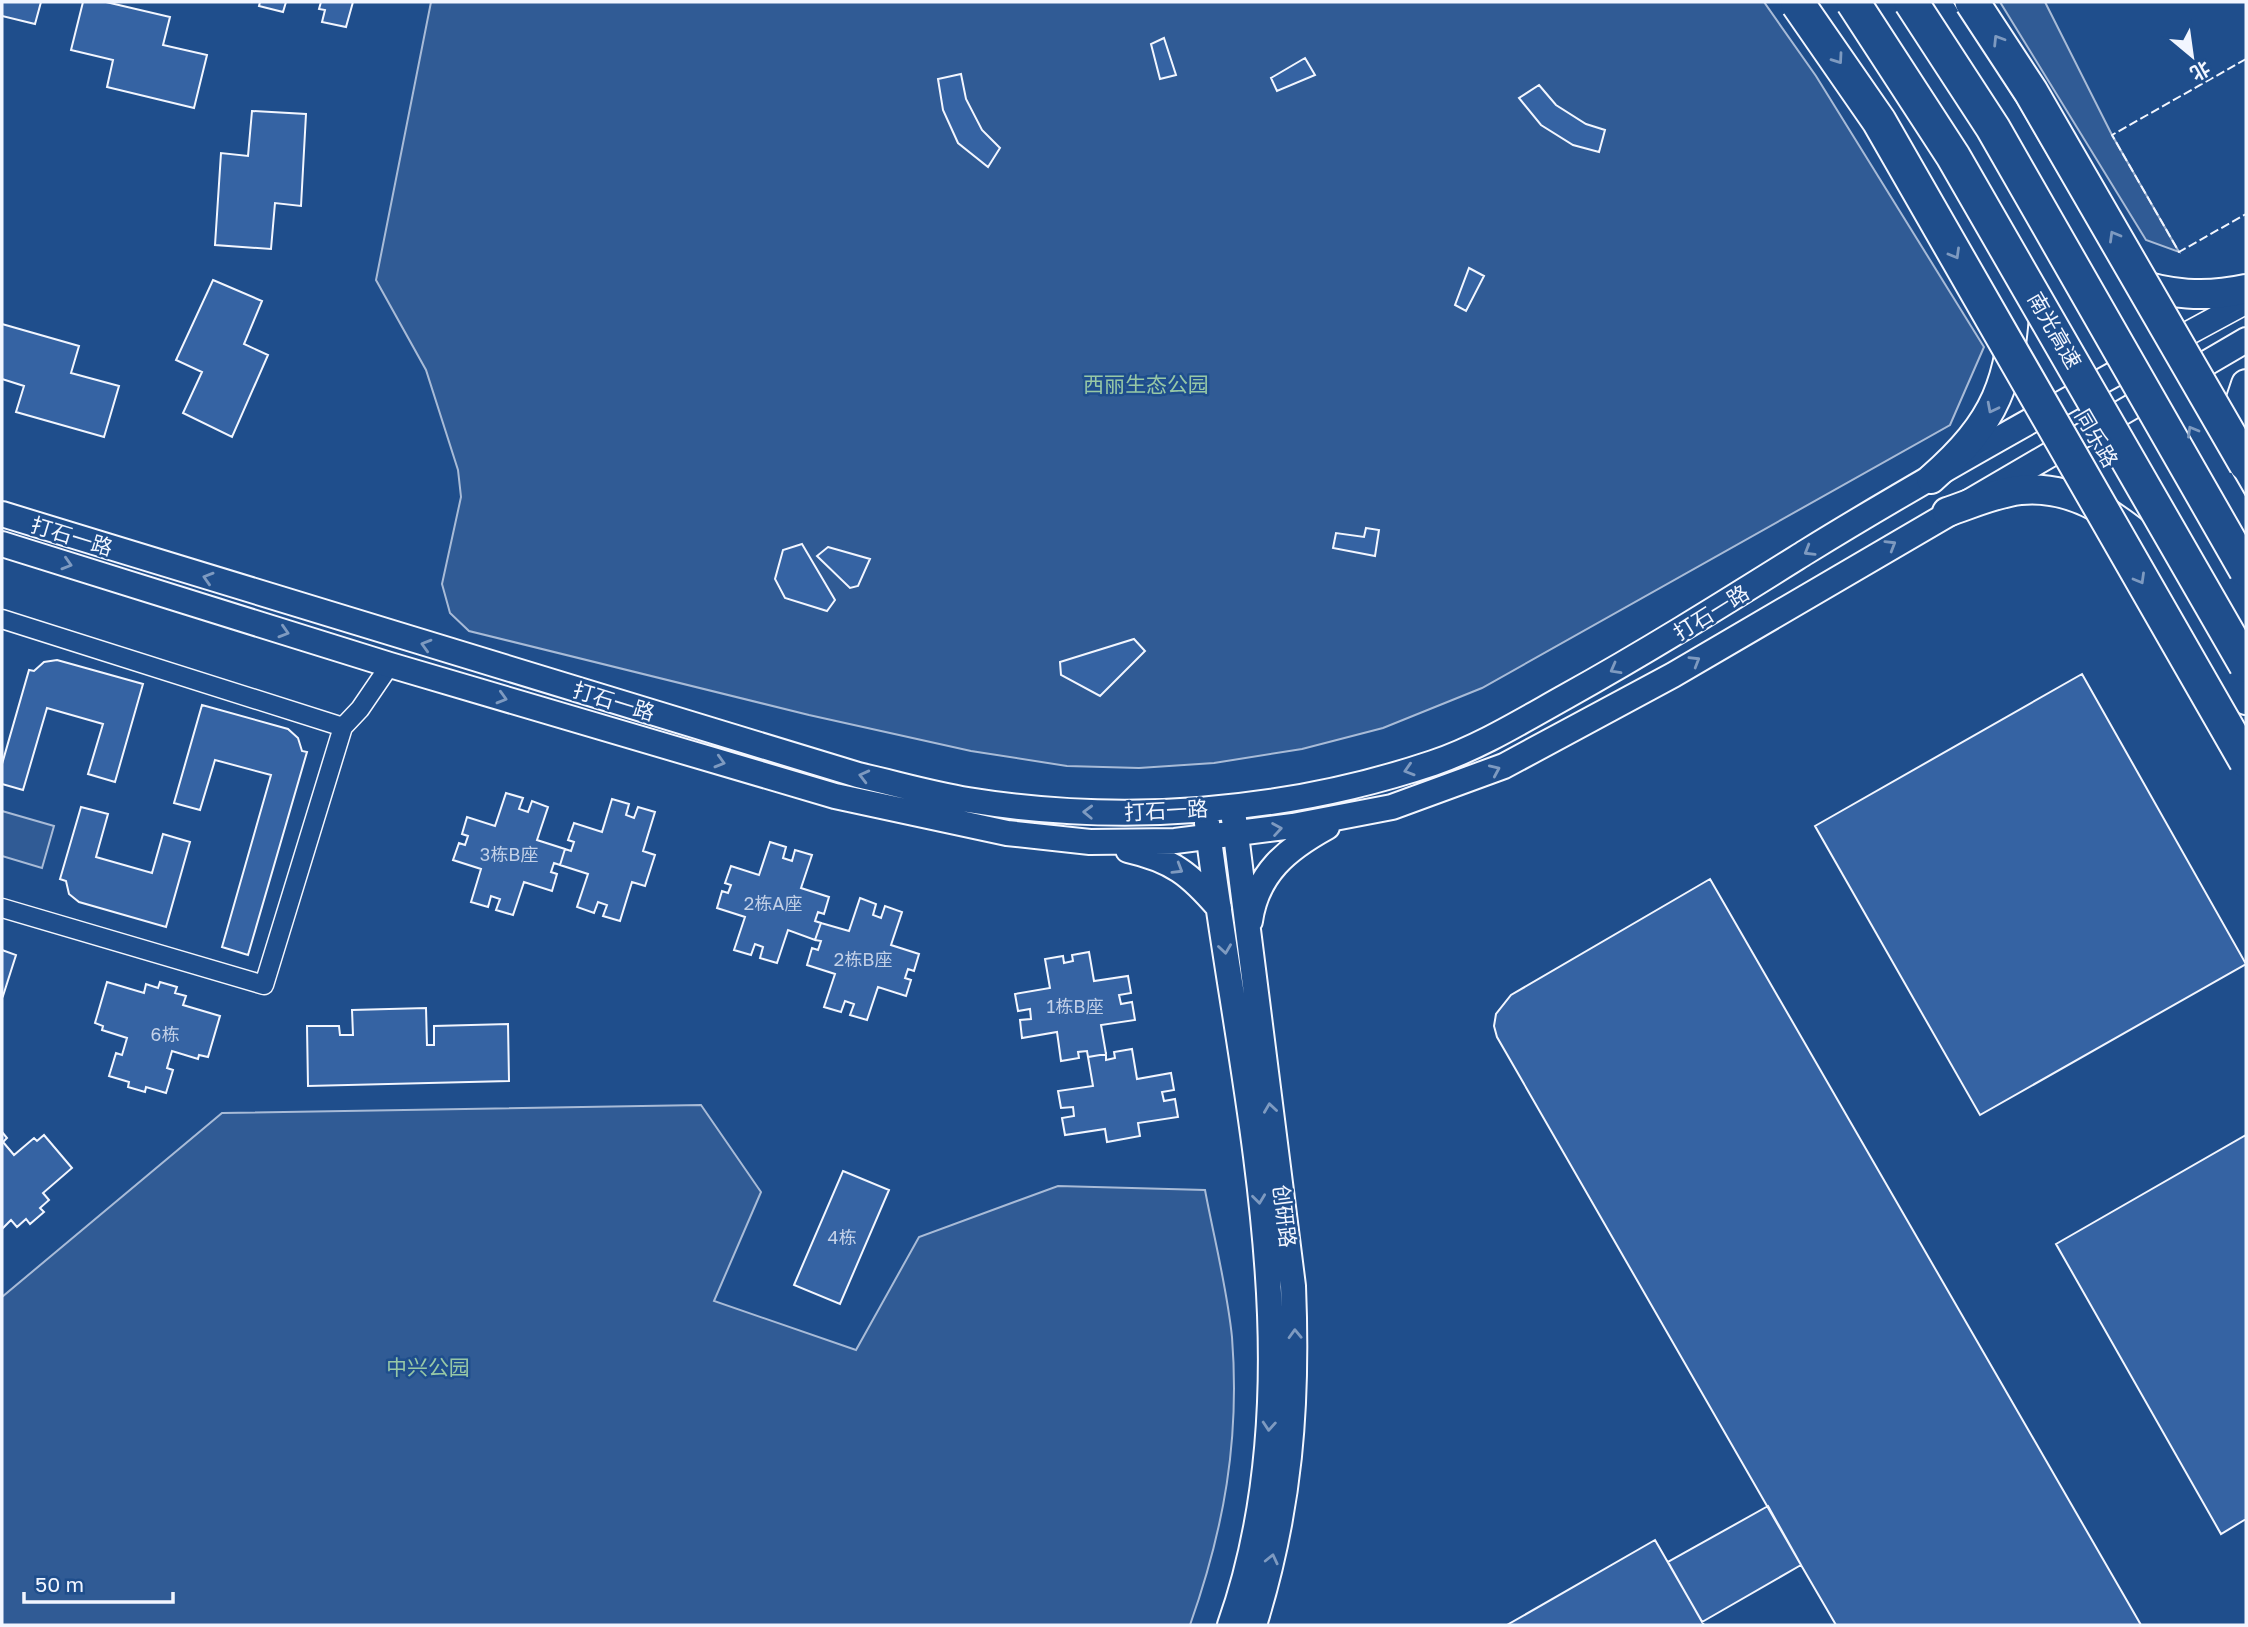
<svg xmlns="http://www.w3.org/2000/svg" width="2248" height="1627" font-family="'Golos Text','Noto Sans SC',sans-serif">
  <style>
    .green { fill: #305b95; stroke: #a8bbd7; stroke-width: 2 }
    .building { fill: #3563a3; stroke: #f2f6ff; stroke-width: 2 }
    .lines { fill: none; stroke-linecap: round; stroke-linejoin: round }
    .minor-casing { stroke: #f2f6ff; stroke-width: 21 }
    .tertiary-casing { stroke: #f2f6ff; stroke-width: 26 }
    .secondary-casing { stroke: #f2f6ff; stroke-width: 28 }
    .primary-casing { stroke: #f2f6ff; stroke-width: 32 }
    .minor { stroke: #1f4e8c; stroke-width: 18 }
    .tertiary { stroke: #1f4e8c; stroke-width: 23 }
    .secondary { stroke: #1f4e8c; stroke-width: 24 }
    .primary { stroke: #1f4e8c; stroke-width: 28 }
    .motorway-bridge-casing { stroke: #f2f6ff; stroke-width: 37; stroke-linecap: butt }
    .motorway-bridge { stroke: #1f4e8c; stroke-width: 33 }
    .fence { stroke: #f2f6ff; stroke-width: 2; stroke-dasharray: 9 3.5; stroke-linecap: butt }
    .oneway { stroke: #7e9ac0 }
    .labels { text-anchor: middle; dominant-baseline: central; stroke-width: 5; stroke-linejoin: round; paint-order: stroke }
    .number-label { font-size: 18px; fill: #c3d1e8 }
    .street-label { font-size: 21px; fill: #f2f6ff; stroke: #1f4e8c }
    .park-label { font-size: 21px; fill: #97c8a6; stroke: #1f4e8c }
  </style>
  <rect width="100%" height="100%" fill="#1f4e8c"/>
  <path class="green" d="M 431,2 L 1764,2 L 1816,76 L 1984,347 L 1950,425 L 1482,688 L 1383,728 L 1302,749 L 1214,763 L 1139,768 L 1067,766 L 971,751 L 809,715 L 469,631 L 450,613 L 442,584 L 461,497 L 458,470 L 426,370 L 376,280 Z
    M 2000,2 L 2045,2 L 2112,135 L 2179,252 L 2146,240 Z
    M 2,811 L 54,826 L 42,868 L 2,856 Z
    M 701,1105 L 761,1192 L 714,1301 L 856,1350 L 919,1237 L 1058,1186 L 1205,1190 C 1214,1238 1227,1288 1232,1337 C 1240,1440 1224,1529 1190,1625 L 2,1625 L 2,1297 L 222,1113 Z"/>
  <path class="building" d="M 2,2 L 41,2 L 35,24 L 2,16 Z
    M 83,2 L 106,2 L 170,17 L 163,45 L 207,55 L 194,108 L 107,87 L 113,60 L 71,50 Z
    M 260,2 L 286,2 L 283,12 L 259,6 Z
    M 321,2 L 353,2 L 346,27 L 322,22 L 325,10 L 319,9 Z
    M 1164,38 L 1176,75 L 1160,79 L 1151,44 Z
    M 1305,58 L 1315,75 L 1277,91 L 1271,78 Z
    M 961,74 L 966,99 L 982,130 L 1000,148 L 988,167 L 958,143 L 943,110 L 938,79 Z
    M 1539,85 L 1556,105 L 1586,124 L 1605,130 L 1599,152 L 1573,145 L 1541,125 L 1519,98 Z
    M 252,111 L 306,114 L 301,206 L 275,203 L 271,249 L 215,245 L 221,153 L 248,156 Z
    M 1469,268 L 1484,276 L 1466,311 L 1455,305 Z
    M 213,280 L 262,301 L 244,344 L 268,355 L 232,437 L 183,413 L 202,372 L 176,360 Z
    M 2,324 L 79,346 L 71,373 L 119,386 L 104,437 L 16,412 L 24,386 L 2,379 Z
    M 1366,528 L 1379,530 L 1375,556 L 1333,548 L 1336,533 L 1364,537 Z
    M 802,544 L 835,600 L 827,611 L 785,598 L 775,579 L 783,550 Z
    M 828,547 L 870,559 L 858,586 L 850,588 L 817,556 Z
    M 1134,639 L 1145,651 L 1100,696 L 1061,675 L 1060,662 Z
    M 57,660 L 143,684 L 115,782 L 88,774 L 103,724 L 47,708 L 23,790 L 2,784 L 2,764 L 29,670 L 34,671 L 44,662 Z
    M 2082,674 L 2246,964 L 1980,1115 L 1815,826 Z
    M 202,705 L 288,729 L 298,738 L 302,751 L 307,752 L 248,955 L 222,947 L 271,775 L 215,760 L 200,810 L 174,803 Z
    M 506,793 L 523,798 L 519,809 L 528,812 L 532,801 L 548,807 L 537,840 L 565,849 L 560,865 L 554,863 L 551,872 L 557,874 L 552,891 L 524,882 L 513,915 L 496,910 L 500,899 L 491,896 L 488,907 L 471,902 L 481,869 L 453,860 L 459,843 L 465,845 L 468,836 L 462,834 L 467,817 L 495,826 Z
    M 612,799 L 629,804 L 626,815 L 634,818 L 638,807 L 655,812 L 643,851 L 655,855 L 645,886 L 632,882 L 620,921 L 603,916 L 607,905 L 598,902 L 594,913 L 577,907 L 588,874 L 560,865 L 565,849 L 571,851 L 574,842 L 568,840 L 574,823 L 602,832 Z
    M 81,807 L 108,814 L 96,857 L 152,873 L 163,834 L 190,842 L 166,927 L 79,902 L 69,894 L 66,881 L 60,879 Z
    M 770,842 L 786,847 L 783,858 L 792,861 L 795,850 L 812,855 L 801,888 L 829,897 L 824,914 L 818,912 L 815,921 L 821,923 L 815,940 L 788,930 L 777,963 L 760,958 L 763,947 L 755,944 L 751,955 L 734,950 L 745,917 L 717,908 L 722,891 L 728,893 L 731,885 L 725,883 L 731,866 L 759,875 Z
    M 1710,879 L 2141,1625 L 1836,1625 L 1801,1565 L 1497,1037 L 1494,1026 L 1496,1014 L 1511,995 Z
    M 860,898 L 876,904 L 873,915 L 881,918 L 885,906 L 902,912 L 891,945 L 919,954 L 914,971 L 908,969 L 905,978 L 911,980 L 906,996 L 878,987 L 867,1020 L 850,1015 L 854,1004 L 845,1001 L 841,1012 L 824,1007 L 835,974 L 807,965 L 812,948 L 818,950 L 821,941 L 815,940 L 821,923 L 849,931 Z
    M 2,950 L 16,955 L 3,996 L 2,995 Z
    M 1089,952 L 1094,981 L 1128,976 L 1131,993 L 1119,995 L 1121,1004 L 1132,1002 L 1135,1020 L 1101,1025 L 1106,1054 L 1088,1057 L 1087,1051 L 1078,1052 L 1079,1058 L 1061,1061 L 1057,1032 L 1022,1038 L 1020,1020 L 1031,1019 L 1030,1009 L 1018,1011 L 1015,994 L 1050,988 L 1045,959 L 1063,956 L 1064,963 L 1073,961 L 1072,955 Z
    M 107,982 L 144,993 L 146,984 L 158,988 L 160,982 L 177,987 L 175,993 L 186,996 L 183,1005 L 220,1016 L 208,1057 L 199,1055 L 198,1059 L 172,1051 L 167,1068 L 173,1070 L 166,1093 L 146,1087 L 145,1092 L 128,1087 L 129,1082 L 109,1076 L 116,1053 L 122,1055 L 127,1038 L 102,1030 L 103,1026 L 95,1023 Z
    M 426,1008 L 427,1045 L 434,1045 L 434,1026 L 508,1024 L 509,1081 L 308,1086 L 307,1026 L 339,1026 L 340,1035 L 353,1035 L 352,1010 Z
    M 1132,1049 L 1137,1079 L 1171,1073 L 1174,1090 L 1162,1092 L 1164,1101 L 1175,1099 L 1178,1117 L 1138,1123 L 1140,1136 L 1107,1142 L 1105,1129 L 1065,1135 L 1062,1118 L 1074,1116 L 1073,1107 L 1061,1108 L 1058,1091 L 1093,1086 L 1088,1057 L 1106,1054 L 1106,1060 L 1115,1058 L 1114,1052 Z
    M 2,1132 L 7,1138 L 3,1142 L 14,1155 L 34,1138 L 37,1141 L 44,1135 L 72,1168 L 43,1193 L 49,1200 L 40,1208 L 44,1212 L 30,1224 L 26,1219 L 17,1227 L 11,1220 L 2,1229 Z
    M 2246,1135 L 2246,1519 L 2221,1534 L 2056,1244 Z
    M 843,1171 L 889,1190 L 840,1304 L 794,1285 Z
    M 1768,1506 L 1801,1565 L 1702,1622 L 1668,1562 Z
    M 1655,1540 L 1704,1625 L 1507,1625 Z"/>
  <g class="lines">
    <defs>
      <path id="minor" d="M 2,619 L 343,727
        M 2,908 L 264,985 L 343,727 L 360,709 L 390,665"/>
      <path id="tertiary" d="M 2148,355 L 2246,302"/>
      <path id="secondary" d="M 2,514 L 858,775 C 894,783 931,794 968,800 C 1122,825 1284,813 1433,763 C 1480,747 1522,721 1565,697 C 1648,651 1726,602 1806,552 C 1916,484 2029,421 2142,359
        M 2,544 L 390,665 L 835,796 L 1007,833 L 1090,842 L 1175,841 L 1293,826 L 1392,807 L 1504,766 L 1673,675 L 2246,340
        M 1234,819 L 1293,1286 C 1298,1406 1290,1510 1254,1625
        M 1207,823 C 1238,1083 1320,1370 1230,1625
        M 1128,850 C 1172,860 1190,874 1219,908
        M 1250,921 C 1257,873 1287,849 1327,827"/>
      <path id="primary" d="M 1831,2 L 1871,60 L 2012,290
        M 1936,2 L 2006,113 L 2246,526
        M 2129,281 C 2169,295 2205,298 2246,289
        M 2228,451 L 2234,420 L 2246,384
        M 1931,479 C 1996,422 2012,381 2015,295
        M 1947,512 C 1971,504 1995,493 2020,490 C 2081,484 2124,523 2167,560
        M 2163,553 L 2246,700"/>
    </defs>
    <use href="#minor" class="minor-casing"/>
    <use href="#tertiary" class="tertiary-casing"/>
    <use href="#secondary" class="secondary-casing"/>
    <use href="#primary" class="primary-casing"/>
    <use href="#minor" class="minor"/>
    <use href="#tertiary" class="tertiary"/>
    <use href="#secondary" class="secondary"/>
    <use href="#primary" class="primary"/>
    <defs>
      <path id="motorway-bridge" d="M 1853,2 L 1953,156 L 2246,665
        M 1911,2 L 1993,128 L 2246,570
        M 1972,2 L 2031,92 L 2246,464
        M 1798,4 L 1879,121 L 2246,761"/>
    </defs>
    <use href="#motorway-bridge" class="motorway-bridge-casing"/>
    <use href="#motorway-bridge" class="motorway-bridge"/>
    <path class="fence" d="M 2246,59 L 2112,135 L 2179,252 L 2246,214"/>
  </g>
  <defs><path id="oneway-chevron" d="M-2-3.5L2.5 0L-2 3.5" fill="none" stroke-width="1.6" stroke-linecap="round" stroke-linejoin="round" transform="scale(1.75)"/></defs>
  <g class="oneway">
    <use href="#oneway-chevron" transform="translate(1998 40) rotate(-122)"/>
    <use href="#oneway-chevron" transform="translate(1838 59) rotate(55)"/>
    <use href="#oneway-chevron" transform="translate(2114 236) rotate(-120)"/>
    <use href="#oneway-chevron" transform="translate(1955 254) rotate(60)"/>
    <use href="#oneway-chevron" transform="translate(1992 408) rotate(117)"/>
    <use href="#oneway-chevron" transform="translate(2192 431) rotate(-120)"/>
    <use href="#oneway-chevron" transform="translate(1891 545) rotate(-31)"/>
    <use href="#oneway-chevron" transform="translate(1809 551) rotate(149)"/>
    <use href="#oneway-chevron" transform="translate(67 564) rotate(17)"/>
    <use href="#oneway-chevron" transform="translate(208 578) rotate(-163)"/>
    <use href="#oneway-chevron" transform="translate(2140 579) rotate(60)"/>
    <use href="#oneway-chevron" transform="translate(284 632) rotate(17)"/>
    <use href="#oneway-chevron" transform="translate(426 645) rotate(-164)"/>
    <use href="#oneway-chevron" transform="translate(1695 661) rotate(-31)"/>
    <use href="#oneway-chevron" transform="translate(1615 669) rotate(151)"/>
    <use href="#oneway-chevron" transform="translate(502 698) rotate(16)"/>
    <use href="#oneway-chevron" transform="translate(720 762) rotate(16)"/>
    <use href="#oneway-chevron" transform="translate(1409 770) rotate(163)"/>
    <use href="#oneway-chevron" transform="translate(1495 770) rotate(-24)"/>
    <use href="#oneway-chevron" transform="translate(864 776) rotate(-166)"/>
    <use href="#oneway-chevron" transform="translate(1088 812) rotate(-178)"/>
    <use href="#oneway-chevron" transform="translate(1277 829) rotate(-9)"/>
    <use href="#oneway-chevron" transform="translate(1178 869) rotate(31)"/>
    <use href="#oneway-chevron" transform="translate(1225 949) rotate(82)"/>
    <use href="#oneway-chevron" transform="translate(1270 1108) rotate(-98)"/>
    <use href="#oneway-chevron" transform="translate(1259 1199) rotate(83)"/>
    <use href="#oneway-chevron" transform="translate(1295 1334) rotate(-92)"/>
    <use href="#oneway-chevron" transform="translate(1269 1426) rotate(94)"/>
    <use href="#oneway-chevron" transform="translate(1272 1559) rotate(-77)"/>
  </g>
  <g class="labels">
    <g class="number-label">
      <text x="509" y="854">3栋B座</text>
      <text x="773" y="903">2栋A座</text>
      <text x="863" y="959">2栋B座</text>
      <text x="1075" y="1006">1栋B座</text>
      <text x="165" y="1034">6栋</text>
      <text x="842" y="1237">4栋</text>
    </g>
    <g class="street-label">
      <text transform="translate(2055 330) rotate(60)">南光高速</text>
      <text transform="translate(2097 438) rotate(60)">同乐路</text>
      <text transform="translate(72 536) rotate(17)">打石一路</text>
      <text transform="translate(1711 612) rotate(-32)">打石一路</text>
      <text transform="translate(614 701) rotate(17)">打石一路</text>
      <text transform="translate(1166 810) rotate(-3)">打石一路</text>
      <text transform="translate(1285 1216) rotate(83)">创研路</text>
    </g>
    <g class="park-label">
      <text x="1146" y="384">西丽生态公园</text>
      <text x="428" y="1367">中兴公园</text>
    </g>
  </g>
  <rect width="2248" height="1627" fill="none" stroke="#f2f6ff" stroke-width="7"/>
  <g transform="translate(2192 56) rotate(151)" stroke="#1f4e8c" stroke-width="5" paint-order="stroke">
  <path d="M0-5L12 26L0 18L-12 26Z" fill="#f2f6ff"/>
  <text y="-10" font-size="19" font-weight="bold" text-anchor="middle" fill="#f2f6ff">北</text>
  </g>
  <path d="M24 1592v10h149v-10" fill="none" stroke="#f2f6ff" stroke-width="3.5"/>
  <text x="35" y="1592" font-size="21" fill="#f2f6ff" stroke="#1f4e8c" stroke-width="5" paint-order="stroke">50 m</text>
</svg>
